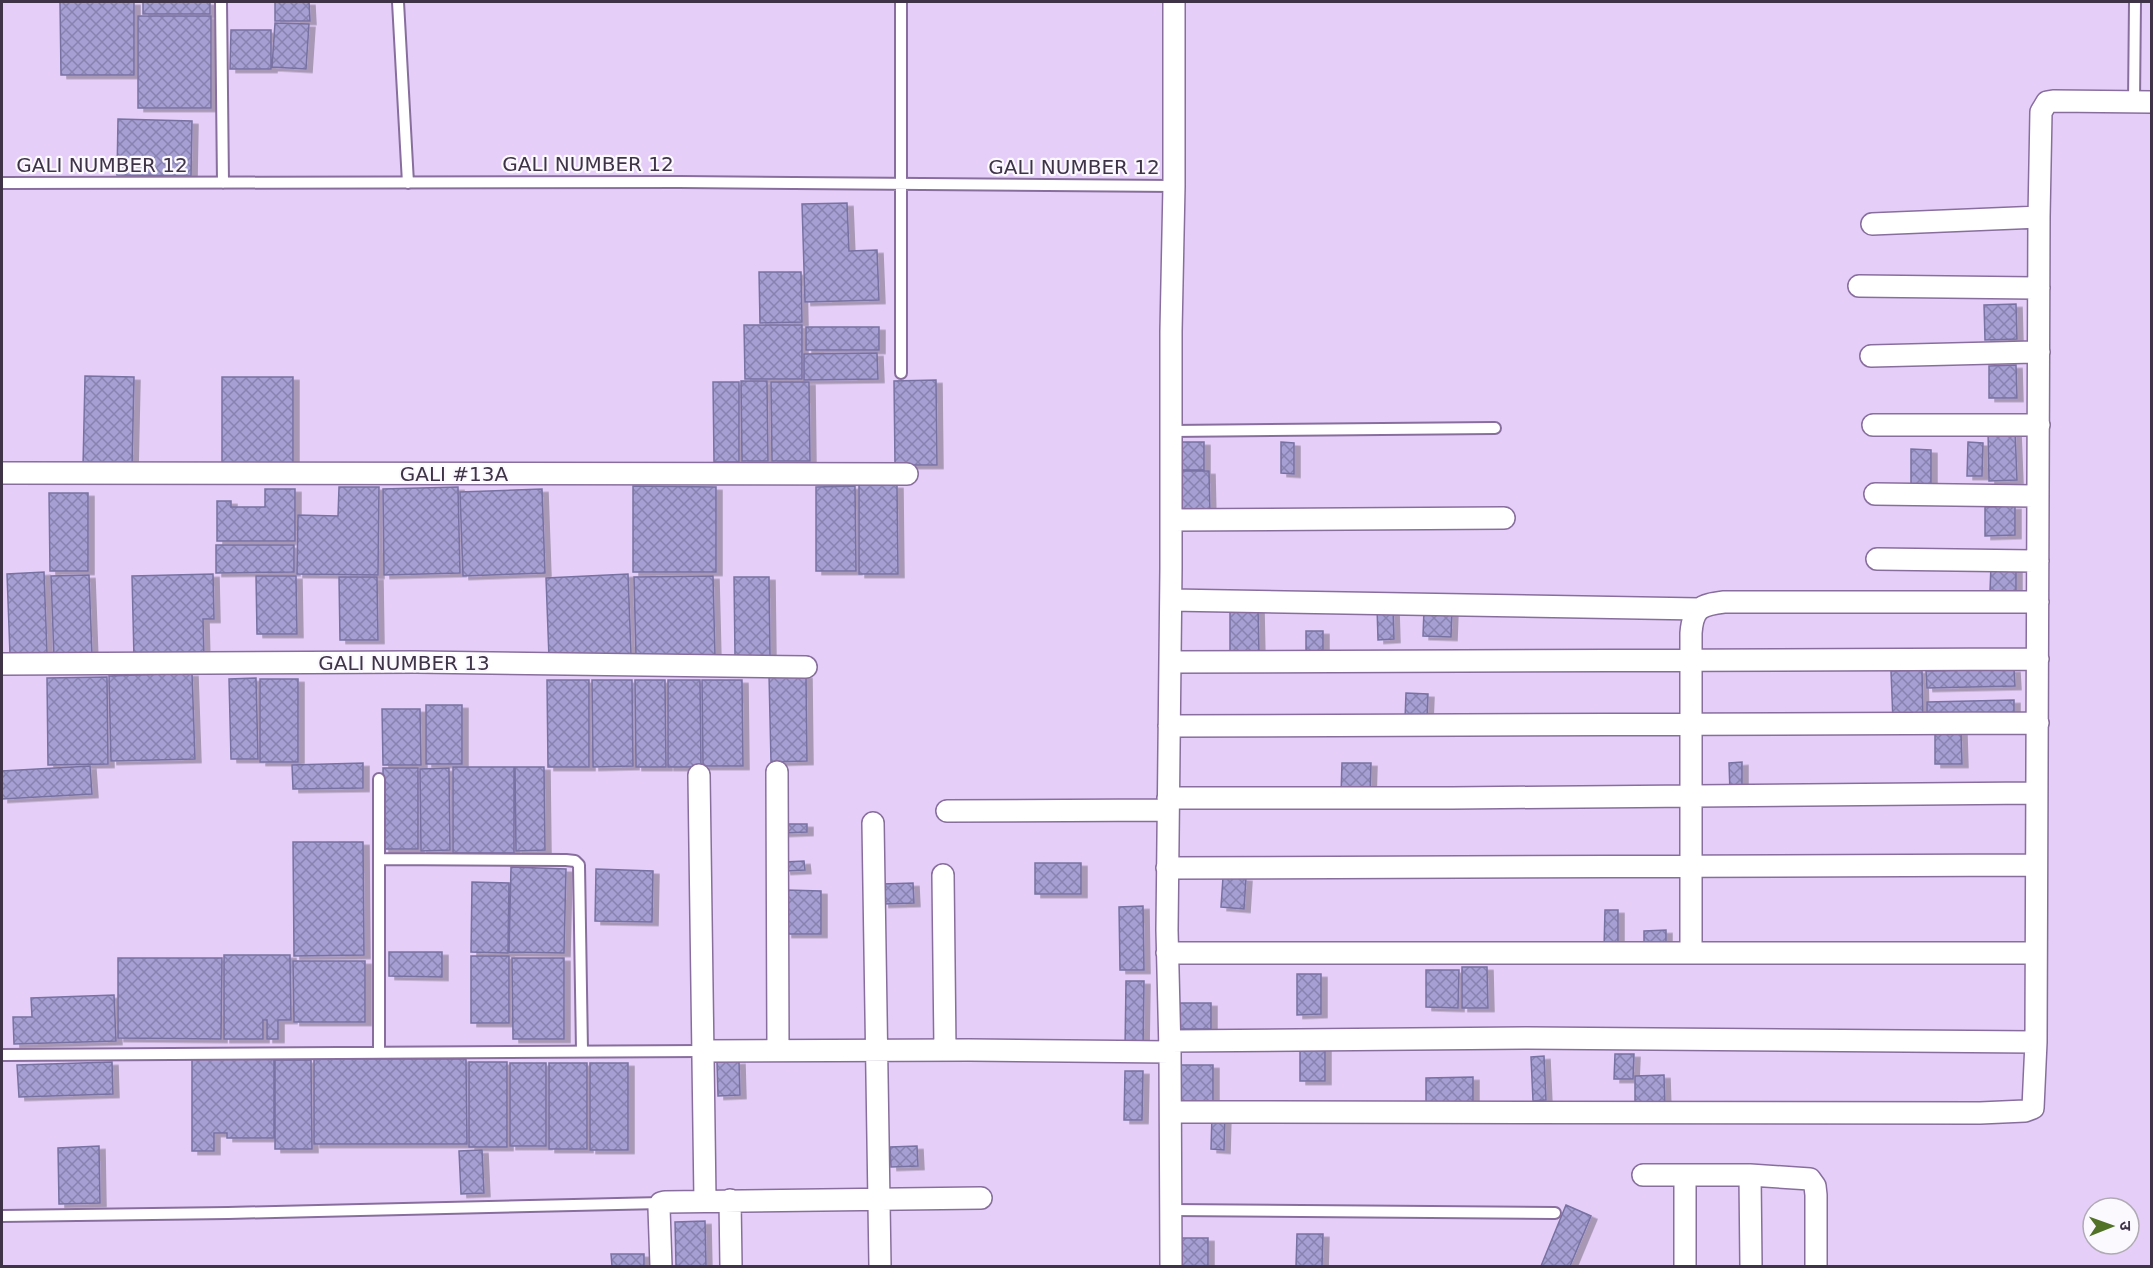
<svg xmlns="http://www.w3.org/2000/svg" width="2153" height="1268" font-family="'DejaVu Sans','Noto Sans Devanagari',sans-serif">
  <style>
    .building { fill: url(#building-cross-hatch); stroke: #7872a3; stroke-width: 1.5; filter: url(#shadow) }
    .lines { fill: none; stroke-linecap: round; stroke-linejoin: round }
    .service-casing { stroke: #886e9d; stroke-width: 14 }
    .minor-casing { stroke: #886e9d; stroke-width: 24 }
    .service { stroke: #fff; stroke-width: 10 }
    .minor { stroke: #fff; stroke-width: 21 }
    .labels { text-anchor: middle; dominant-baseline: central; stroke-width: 4.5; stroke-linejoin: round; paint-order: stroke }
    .street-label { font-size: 20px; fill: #3f3348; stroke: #fbf9fe }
  </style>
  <defs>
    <pattern id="building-cross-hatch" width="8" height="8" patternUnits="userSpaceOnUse" patternTransform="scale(1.5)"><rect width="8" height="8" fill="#a59fd4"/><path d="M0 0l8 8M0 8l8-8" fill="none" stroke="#8882ae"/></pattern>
    <filter id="shadow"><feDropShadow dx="6" dy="3.5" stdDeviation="0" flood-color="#0004"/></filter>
  </defs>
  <rect width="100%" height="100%" fill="#e5cff8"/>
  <path class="building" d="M 60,2 L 134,2 L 134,75 L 61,75 Z
    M 143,2 L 210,2 L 210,14 L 143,14 Z
    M 275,2 L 309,2 L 310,21 L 275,21 Z
    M 138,16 L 211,16 L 211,108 L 138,108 Z
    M 275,23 L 309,24 L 306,69 L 272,67 Z
    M 231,30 L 271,30 L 271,69 L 230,69 Z
    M 118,119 L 192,121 L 191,176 L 117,175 Z
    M 847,203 L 849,251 L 877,250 L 879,300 L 805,302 L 802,204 Z
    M 759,272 L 801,272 L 802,322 L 760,323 Z
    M 2016,304 L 2017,339 L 1985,340 L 1984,305 Z
    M 744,325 L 802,325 L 802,379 L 745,379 Z
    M 806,327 L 879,327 L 879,350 L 806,350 Z
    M 877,353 L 878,379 L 804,380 L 804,354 Z
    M 2016,365 L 2017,398 L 1989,398 L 1989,366 Z
    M 85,376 L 134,377 L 132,468 L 83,467 Z
    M 222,377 L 293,377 L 293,463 L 222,463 Z
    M 936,380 L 937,465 L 895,465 L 894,381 Z
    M 741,381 L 767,381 L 768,461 L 742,461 Z
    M 713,382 L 739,382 L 739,462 L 714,462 Z
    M 771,382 L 809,382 L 810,461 L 772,461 Z
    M 2015,430 L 2017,480 L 1989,481 L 1988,431 Z
    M 1181,442 L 1204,442 L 1204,470 L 1181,470 Z
    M 1281,442 L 1294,443 L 1294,474 L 1281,473 Z
    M 1968,442 L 1983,443 L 1982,476 L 1967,476 Z
    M 1911,449 L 1931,450 L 1931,487 L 1911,487 Z
    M 1177,471 L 1209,471 L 1210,514 L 1177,515 Z
    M 859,485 L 897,485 L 898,574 L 859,574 Z
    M 633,486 L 716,487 L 716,572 L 633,572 Z
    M 855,486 L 856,571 L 816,571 L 816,487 Z
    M 339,487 L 379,487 L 378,575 L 297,574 L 298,515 L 338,516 Z
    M 458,487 L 460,573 L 384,575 L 383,489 Z
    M 265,489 L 295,489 L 295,541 L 217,541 L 217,501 L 231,501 L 231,507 L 265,507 Z
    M 542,489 L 545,573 L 463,576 L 460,492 Z
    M 49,493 L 88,493 L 88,571 L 50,571 Z
    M 2015,506 L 2015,535 L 1985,536 L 1985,507 Z
    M 216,545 L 294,545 L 294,572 L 216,573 Z
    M 1991,565 L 2016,566 L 2016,592 L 1990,591 Z
    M 44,572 L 47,653 L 10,655 L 7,574 Z
    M 213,574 L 214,619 L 203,619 L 204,657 L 134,659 L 132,576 Z
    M 628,574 L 631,654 L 549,658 L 546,578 Z
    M 89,575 L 92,656 L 54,658 L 51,576 Z
    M 256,576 L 296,576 L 297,634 L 257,634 Z
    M 713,576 L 715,656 L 636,657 L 634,577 Z
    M 339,577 L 377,577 L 378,640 L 340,640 Z
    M 734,577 L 769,577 L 770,656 L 735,657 Z
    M 1230,607 L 1258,607 L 1259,655 L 1230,655 Z
    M 1377,607 L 1393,607 L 1394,639 L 1378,640 Z
    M 1424,609 L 1452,610 L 1451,637 L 1423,636 Z
    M 1306,631 L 1323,631 L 1323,655 L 1306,655 Z
    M 2014,669 L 2015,686 L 1927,688 L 1926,671 Z
    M 1922,670 L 1923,721 L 1893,722 L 1891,671 Z
    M 192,673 L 195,759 L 111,761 L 109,676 Z
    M 769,675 L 806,675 L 807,761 L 771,762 Z
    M 107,677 L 108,764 L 48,765 L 47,678 Z
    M 256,678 L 258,759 L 231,759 L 229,679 Z
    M 260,679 L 298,679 L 298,762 L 260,762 Z
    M 547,680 L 589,680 L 589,767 L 548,767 Z
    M 592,680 L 632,680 L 633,766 L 593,767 Z
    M 635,680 L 665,680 L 666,767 L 636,767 Z
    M 668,680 L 700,680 L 701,767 L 668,767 Z
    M 702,680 L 742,680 L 743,766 L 703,766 Z
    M 1406,693 L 1428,694 L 1427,719 L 1405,719 Z
    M 2014,700 L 2014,714 L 1927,716 L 1927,702 Z
    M 426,705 L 462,705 L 462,764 L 426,764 Z
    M 382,709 L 420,709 L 421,765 L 383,765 Z
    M 1935,732 L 1961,732 L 1962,764 L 1935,764 Z
    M 1742,762 L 1742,792 L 1730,792 L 1729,763 Z
    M 363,763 L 363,788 L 293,789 L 292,765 Z
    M 1342,763 L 1371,763 L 1370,796 L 1341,795 Z
    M 90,766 L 92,794 L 2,799 L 2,771 Z
    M 453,767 L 514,767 L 514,853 L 453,853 Z
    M 515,767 L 544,767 L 545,850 L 516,851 Z
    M 383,768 L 418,768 L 418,849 L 383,849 Z
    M 449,768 L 450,850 L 421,851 L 420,769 Z
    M 782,824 L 807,824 L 807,832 L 783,833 Z
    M 293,842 L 363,842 L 364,955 L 294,956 Z
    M 804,861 L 805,870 L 785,871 L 784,862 Z
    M 1035,863 L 1081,863 L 1081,894 L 1035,894 Z
    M 511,867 L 566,869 L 564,953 L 509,952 Z
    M 596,869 L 653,871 L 652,922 L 595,921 Z
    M 1223,877 L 1246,878 L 1244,909 L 1221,907 Z
    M 472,882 L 509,883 L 508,953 L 471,952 Z
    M 913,883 L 914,903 L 883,904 L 882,884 Z
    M 786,890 L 821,891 L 821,934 L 786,934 Z
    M 1143,906 L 1144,970 L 1120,970 L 1119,907 Z
    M 1605,910 L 1618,910 L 1618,948 L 1604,948 Z
    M 1666,930 L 1666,953 L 1644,953 L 1644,931 Z
    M 389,952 L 442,952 L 442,977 L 389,976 Z
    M 224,955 L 290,955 L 291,1020 L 278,1020 L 278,1039 L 267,1039 L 267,1020 L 263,1020 L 263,1039 L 224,1039 Z
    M 471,956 L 509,956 L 509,1023 L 471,1023 Z
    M 118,958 L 222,958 L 221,1039 L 118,1038 Z
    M 512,958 L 564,958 L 564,1039 L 513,1039 Z
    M 293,961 L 365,961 L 365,1022 L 294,1022 Z
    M 1462,967 L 1487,967 L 1488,1008 L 1462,1008 Z
    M 1426,970 L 1459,970 L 1458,1008 L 1426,1007 Z
    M 1297,974 L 1321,974 L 1321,1014 L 1297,1015 Z
    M 1126,981 L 1144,981 L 1143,1049 L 1125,1048 Z
    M 114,995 L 116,1041 L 14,1044 L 13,1017 L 32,1017 L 31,998 Z
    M 1177,1003 L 1211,1003 L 1211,1029 L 1177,1029 Z
    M 1325,1048 L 1325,1081 L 1300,1081 L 1300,1049 Z
    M 1615,1054 L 1634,1054 L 1633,1079 L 1614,1079 Z
    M 1544,1056 L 1546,1100 L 1533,1101 L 1531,1057 Z
    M 192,1059 L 274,1059 L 274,1138 L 227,1138 L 227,1133 L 214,1133 L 214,1151 L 192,1151 Z
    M 314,1059 L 466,1059 L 467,1144 L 314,1144 Z
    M 275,1060 L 311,1060 L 312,1149 L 275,1149 Z
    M 739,1061 L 740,1095 L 718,1096 L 717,1062 Z
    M 112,1062 L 113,1094 L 19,1097 L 17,1065 Z
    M 469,1062 L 507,1062 L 507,1147 L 469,1147 Z
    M 510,1063 L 546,1063 L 546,1146 L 510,1146 Z
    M 549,1063 L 587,1063 L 587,1149 L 549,1149 Z
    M 590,1063 L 628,1063 L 628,1150 L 590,1150 Z
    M 1176,1065 L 1213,1065 L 1213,1108 L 1177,1108 Z
    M 1125,1071 L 1143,1071 L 1142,1120 L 1124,1120 Z
    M 1664,1075 L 1665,1106 L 1635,1106 L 1635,1076 Z
    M 1473,1077 L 1473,1104 L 1426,1104 L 1426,1078 Z
    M 1212,1115 L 1225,1115 L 1224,1150 L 1211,1149 Z
    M 99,1146 L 100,1203 L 59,1204 L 58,1148 Z
    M 917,1146 L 918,1166 L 891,1167 L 890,1147 Z
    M 482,1150 L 484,1193 L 461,1194 L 459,1151 Z
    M 1566,1205 L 1591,1216 L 1570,1266 L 1541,1266 Z
    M 705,1221 L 706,1266 L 676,1266 L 675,1222 Z
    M 1297,1234 L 1323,1234 L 1322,1266 L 1296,1266 Z
    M 1180,1238 L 1208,1238 L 1208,1266 L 1179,1266 Z
    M 611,1254 L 644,1254 L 644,1266 L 612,1266 Z"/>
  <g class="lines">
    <defs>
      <path id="service" d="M 221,2 L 223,183
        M 398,2 L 408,183
        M 2134,102 L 2135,2
        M 2,183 L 679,182 L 1174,186
        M 901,373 L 901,2
        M 1171,431 L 1495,428
        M 379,779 L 379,1052
        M 379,859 L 566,860 L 575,861 L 579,865 L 582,1051
        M 2,1055 L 703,1051
        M 1170,1210 L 1555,1213
        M 2,1216 L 228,1213 L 661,1203"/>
      <path id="minor" d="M 1872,224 L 2039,217
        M 1859,286 L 2039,288
        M 1871,356 L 2039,352
        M 1873,425 L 2039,425
        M 2,473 L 907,474
        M 1875,494 L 2038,496
        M 1171,520 L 1504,518
        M 1877,559 L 2038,561
        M 1171,600 L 1699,609
        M 1170,662 L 2038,659
        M 2,664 L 416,662 L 806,667
        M 1169,726 L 2038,723
        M 777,772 L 778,1050
        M 699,775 L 705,1200
        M 1168,798 L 1452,798 L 2036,793
        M 947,811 L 1168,810
        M 873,823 L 880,1266
        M 1167,868 L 2036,865
        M 943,875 L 945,1050
        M 1167,953 L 2035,953
        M 1691,953 L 1691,633 C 1693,608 1700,605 1724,602 L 2038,602
        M 1170,1041 L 1527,1038 L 2036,1042
        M 703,1051 L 969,1050 L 1170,1052
        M 1171,1112 L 1980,1113 L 2025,1111 L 2033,1108 L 2036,1042 L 2039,217 L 2041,112 L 2047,102 L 2053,101 L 2152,102
        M 1643,1175 L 1750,1175 L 1810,1179 L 1815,1186 L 1816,1195 L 1816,1266
        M 1685,1175 L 1685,1266
        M 1750,1175 L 1751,1266
        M 730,1200 L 731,1266
        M 661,1266 L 659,1208 L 661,1203 L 665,1202 L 981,1198
        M 1171,1266 L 1170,1052 L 1167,930 L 1171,568 L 1171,331 L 1174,186 L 1174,2"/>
    </defs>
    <use href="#service" class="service-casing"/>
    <use href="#minor" class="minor-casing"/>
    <use href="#service" class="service"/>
    <use href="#minor" class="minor"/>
  </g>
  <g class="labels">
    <g class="street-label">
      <text x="588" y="164">GALI NUMBER 12</text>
      <text x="102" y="165">GALI NUMBER 12</text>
      <text x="1074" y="167">GALI NUMBER 12</text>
      <text x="454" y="474">GALI #13A</text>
      <text x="404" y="663">GALI NUMBER 13</text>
    </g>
  </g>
  <rect width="2153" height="1268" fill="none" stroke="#3f3348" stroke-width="6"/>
  <g transform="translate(2111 1226) rotate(89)"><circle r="28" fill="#fbf9fe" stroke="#b0aab5" stroke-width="1.5"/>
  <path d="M0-4.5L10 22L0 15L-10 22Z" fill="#527228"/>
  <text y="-9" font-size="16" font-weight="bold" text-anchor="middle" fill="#3f3348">उ</text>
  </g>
</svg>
